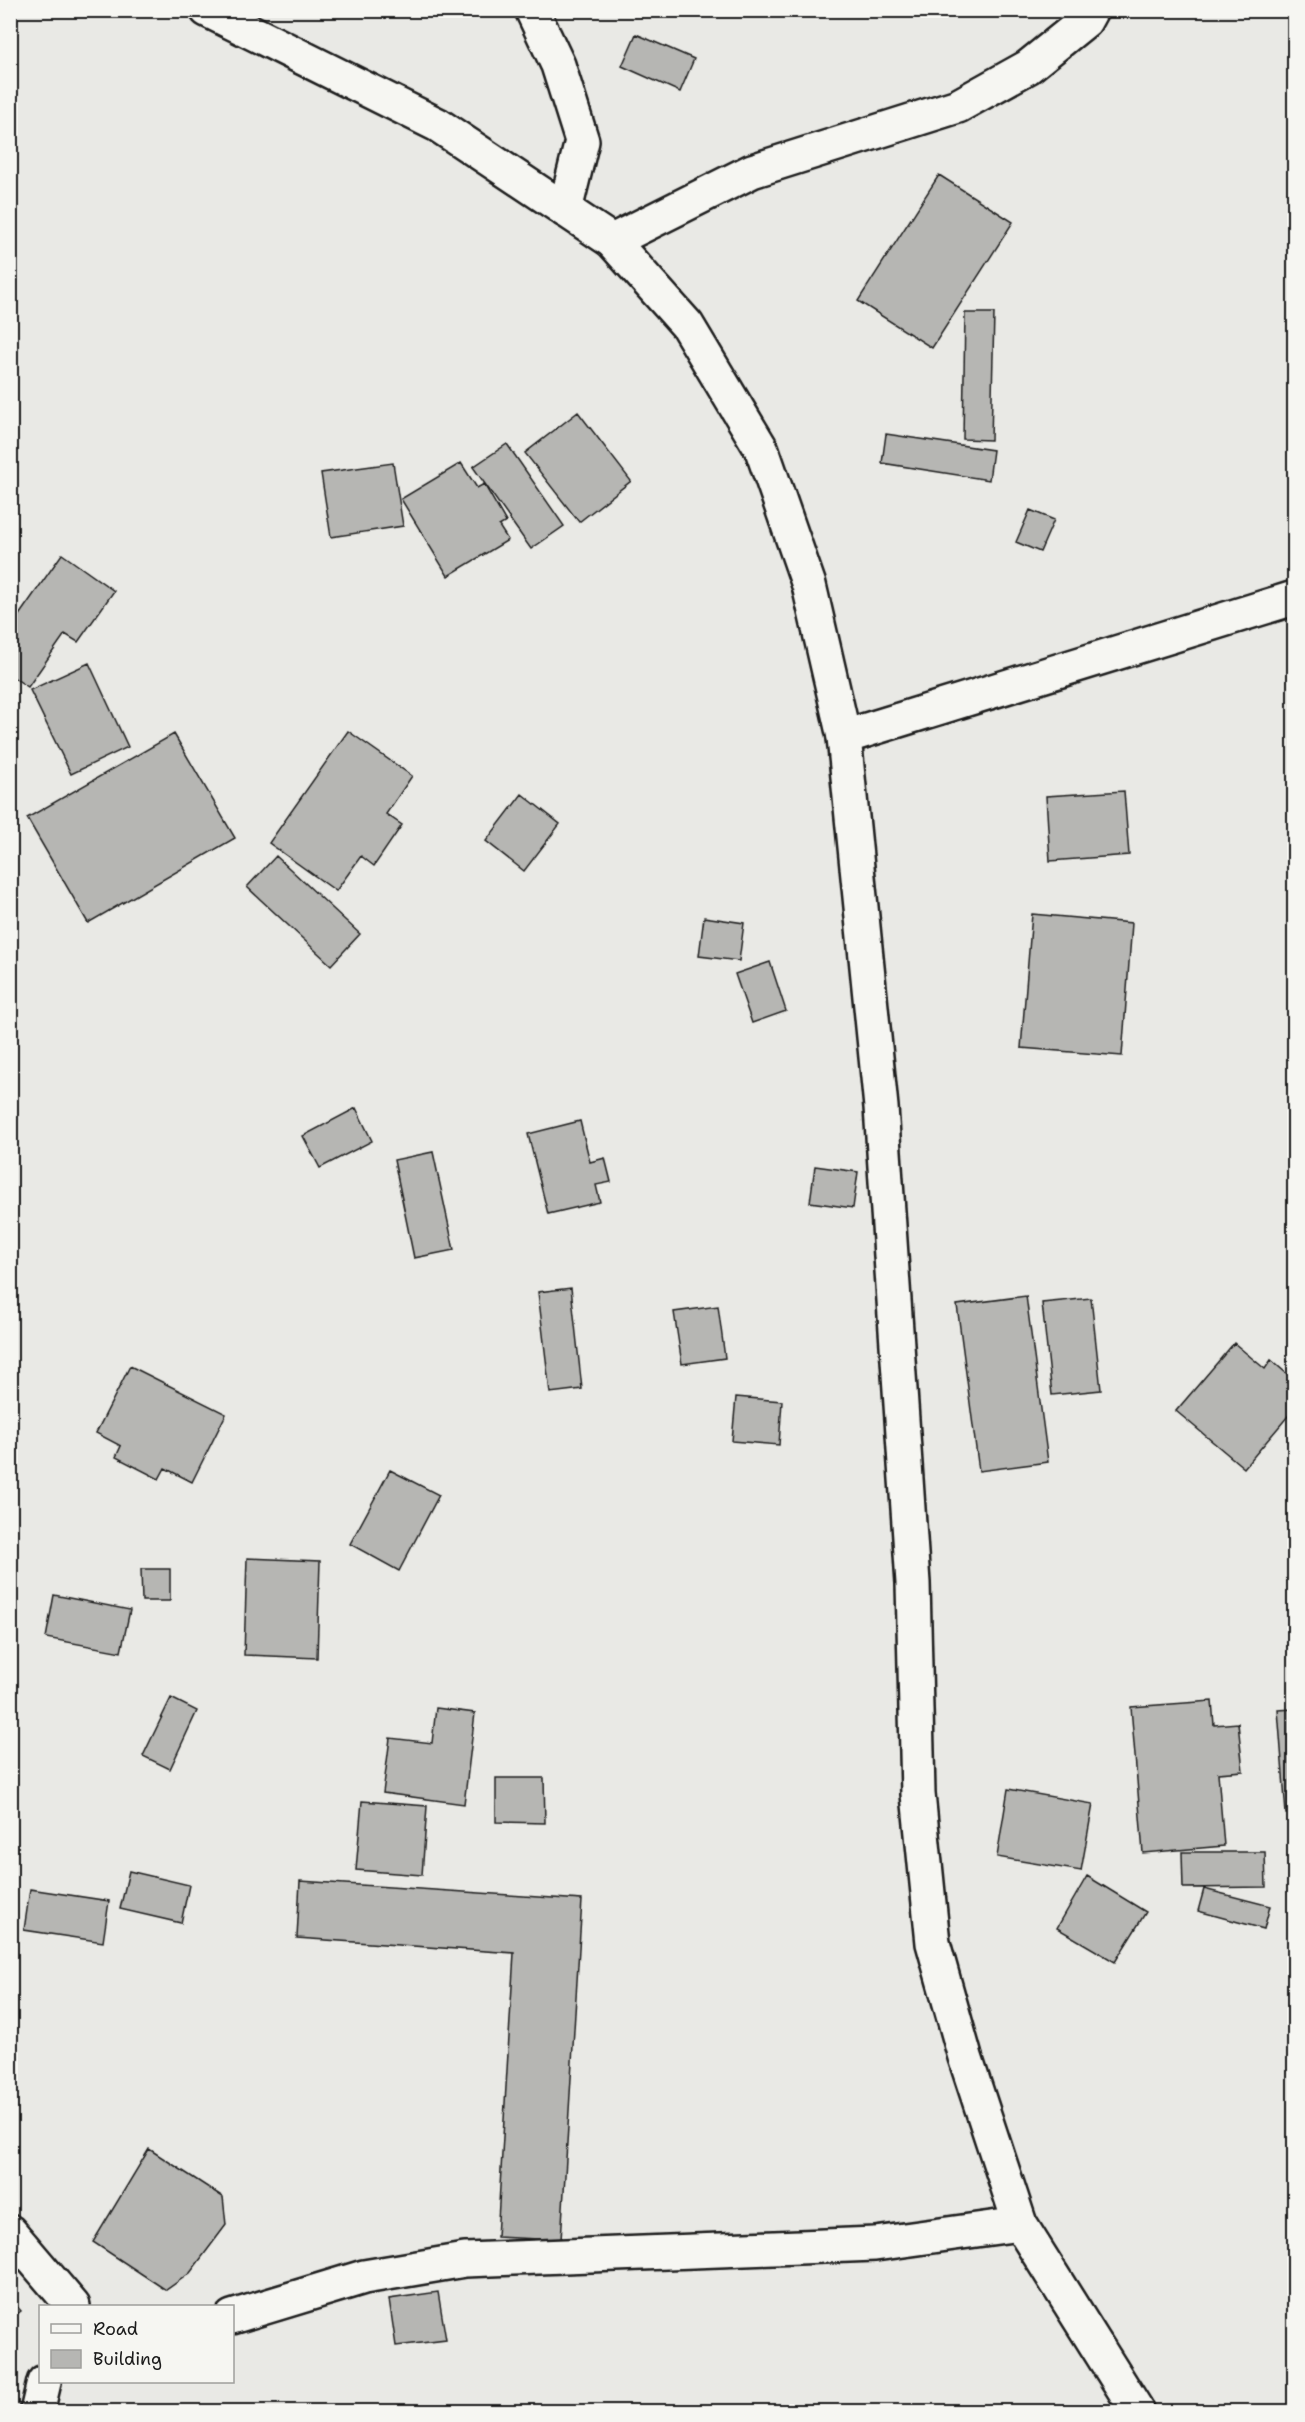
<svg xmlns="http://www.w3.org/2000/svg" width="1305" height="2422" font-family="'Shantell Sans',sans-serif">
  <style>
    .building { fill: #b6b6b3; stroke: #1c1c1c; stroke-width: 1.5 }
    .lines { fill: none; stroke-linecap: round; stroke-linejoin: round }
    .minor-casing { stroke: #1c1c1c; stroke-width: 38 }
    .secondary-casing { stroke: #1c1c1c; stroke-width: 38 }
    .minor { stroke: #f6f6f2; stroke-width: 33 }
    .secondary { stroke: #f6f6f2; stroke-width: 33 }
  </style>
  <rect width="100%" height="100%" fill="#e9e9e5"/>
  <filter id="ink" filterUnits="userSpaceOnUse"><feTurbulence type="fractalNoise" baseFrequency=".0167" numOctaves="2"/><feDisplacementMap in="SourceGraphic" scale="12" xChannelSelector="R" yChannelSelector="G"/><feConvolveMatrix kernelMatrix="1 2 1 2 8 2 1 2 1" color-interpolation-filters="sRGB"/></filter>
  <g filter="url(#ink)">
    <path class="building" d="M 636,34 L 694,59 L 680,92 L 622,66 Z
      M 939,175 L 1013,222 L 932,348 L 858,301 Z
      M 965,313 L 994,313 L 991,440 L 963,439 Z
      M 578,412 L 631,481 L 579,522 L 525,453 Z
      M 886,434 L 993,450 L 989,480 L 882,463 Z
      M 507,444 L 564,526 L 531,549 L 473,467 Z
      M 393,463 L 403,526 L 331,537 L 321,473 Z
      M 461,463 L 477,488 L 484,484 L 506,522 L 499,526 L 508,540 L 448,576 L 401,499 Z
      M 1030,510 L 1054,520 L 1040,552 L 1016,542 Z
      M 62,554 L 114,591 L 78,642 L 65,634 L 28,687 L 10,675 L 10,628 Z
      M 89,663 L 128,747 L 71,774 L 30,690 Z
      M 348,731 L 412,776 L 386,814 L 402,825 L 374,866 L 361,856 L 336,891 L 269,843 Z
      M 174,734 L 235,838 L 88,923 L 27,818 Z
      M 1124,791 L 1129,855 L 1050,861 L 1046,796 Z
      M 522,794 L 560,824 L 524,871 L 486,841 Z
      M 276,856 L 360,934 L 331,965 L 247,887 Z
      M 1032,914 L 1132,923 L 1122,1056 L 1021,1048 Z
      M 704,917 L 744,923 L 739,961 L 699,956 Z
      M 770,962 L 786,1011 L 752,1023 L 735,974 Z
      M 356,1108 L 372,1141 L 320,1168 L 303,1136 Z
      M 580,1121 L 590,1162 L 605,1158 L 611,1182 L 596,1185 L 600,1202 L 548,1214 L 528,1134 Z
      M 433,1152 L 454,1250 L 414,1258 L 394,1160 Z
      M 815,1166 L 858,1172 L 853,1208 L 810,1202 Z
      M 571,1288 L 582,1389 L 550,1393 L 538,1292 Z
      M 1026,1296 L 1048,1462 L 979,1471 L 957,1305 Z
      M 1091,1298 L 1101,1390 L 1052,1395 L 1042,1303 Z
      M 718,1306 L 725,1358 L 682,1364 L 674,1312 Z
      M 1234,1343 L 1265,1369 L 1271,1360 L 1294,1380 L 1294,1409 L 1244,1468 L 1176,1411 Z
      M 130,1366 L 226,1414 L 192,1482 L 165,1468 L 159,1479 L 116,1457 L 121,1446 L 96,1433 Z
      M 736,1397 L 782,1401 L 779,1445 L 732,1441 Z
      M 390,1470 L 439,1495 L 399,1571 L 350,1544 Z
      M 247,1558 L 320,1561 L 317,1658 L 244,1655 Z
      M 141,1569 L 170,1569 L 170,1601 L 142,1601 Z
      M 54,1595 L 130,1610 L 121,1652 L 46,1638 Z
      M 171,1698 L 197,1711 L 170,1769 L 143,1756 Z
      M 1212,1701 L 1214,1725 L 1238,1723 L 1243,1771 L 1218,1773 L 1224,1846 L 1143,1853 L 1131,1707 Z
      M 436,1708 L 475,1713 L 464,1804 L 383,1793 L 390,1738 L 432,1743 Z
      M 1294,1709 L 1294,1813 L 1286,1814 L 1278,1710 Z
      M 496,1778 L 544,1778 L 545,1823 L 496,1822 Z
      M 1008,1789 L 1093,1804 L 1081,1871 L 997,1857 Z
      M 362,1801 L 427,1806 L 422,1875 L 356,1870 Z
      M 1182,1852 L 1265,1852 L 1266,1887 L 1183,1888 Z
      M 129,1871 L 189,1885 L 181,1923 L 120,1909 Z
      M 1087,1876 L 1146,1912 L 1115,1962 L 1057,1928 Z
      M 300,1881 L 582,1900 L 561,2240 L 497,2237 L 514,1953 L 297,1938 Z
      M 30,1889 L 109,1901 L 103,1942 L 24,1930 Z
      M 1204,1889 L 1270,1906 L 1264,1929 L 1198,1911 Z
      M 149,2149 L 223,2197 L 226,2225 L 190,2273 L 166,2290 L 93,2242 Z
      M 438,2292 L 446,2340 L 396,2346 L 389,2299 Z
      M 10,2299 L 21,2311 L 10,2320 Z"/>
    <g class="lines">
      <defs>
        <path id="minor" d="M 532,10 L 558,65 L 582,141 L 565,210
          M 612,241 L 752,171 L 958,106 L 1028,67 L 1085,21 L 1091,10
          M 844,737 L 1294,598
          M 10,2232 L 73,2306
          M 232,2317 L 364,2277 L 465,2260 L 875,2244 L 1020,2224
          M 37,2412 L 44,2382"/>
        <path id="secondary" d="M 207,10 L 438,125 L 612,241 L 687,325 L 762,450 L 809,585 L 844,737 L 881,1107 L 913,1583 L 918,1794 L 933,1943 L 965,2057 L 1020,2224 L 1138,2412"/>
      </defs>
      <use href="#minor" class="minor-casing"/>
      <use href="#secondary" class="secondary-casing"/>
      <use href="#minor" class="minor"/>
      <use href="#secondary" class="secondary"/>
    </g>
  </g>
  <rect width="1305" height="2422" fill="none" stroke="#f6f6f2" stroke-width="36"/>
  <rect x="18" y="18" width="1269" height="2386" fill="none" stroke="#1c1c1c" stroke-width="2" filter="url(#ink)"/>
  <rect x="39" y="2305" width="195" height="78" fill="#f6f6f2" stroke="#9f9f9c" stroke-width="1.5"/>
  <rect x="51" y="2324" width="30" height="9" fill="#f6f6f2" stroke="#9f9f9c" stroke-width="1.5"/>
  <text x="93" y="2335" font-size="18" fill="#1c1c1c">Road</text>
  <rect x="51" y="2350" width="30" height="18" fill="#b6b6b3" stroke="#9f9f9c" stroke-width="1.5"/>
  <text x="93" y="2365" font-size="18" fill="#1c1c1c">Building</text>
</svg>
